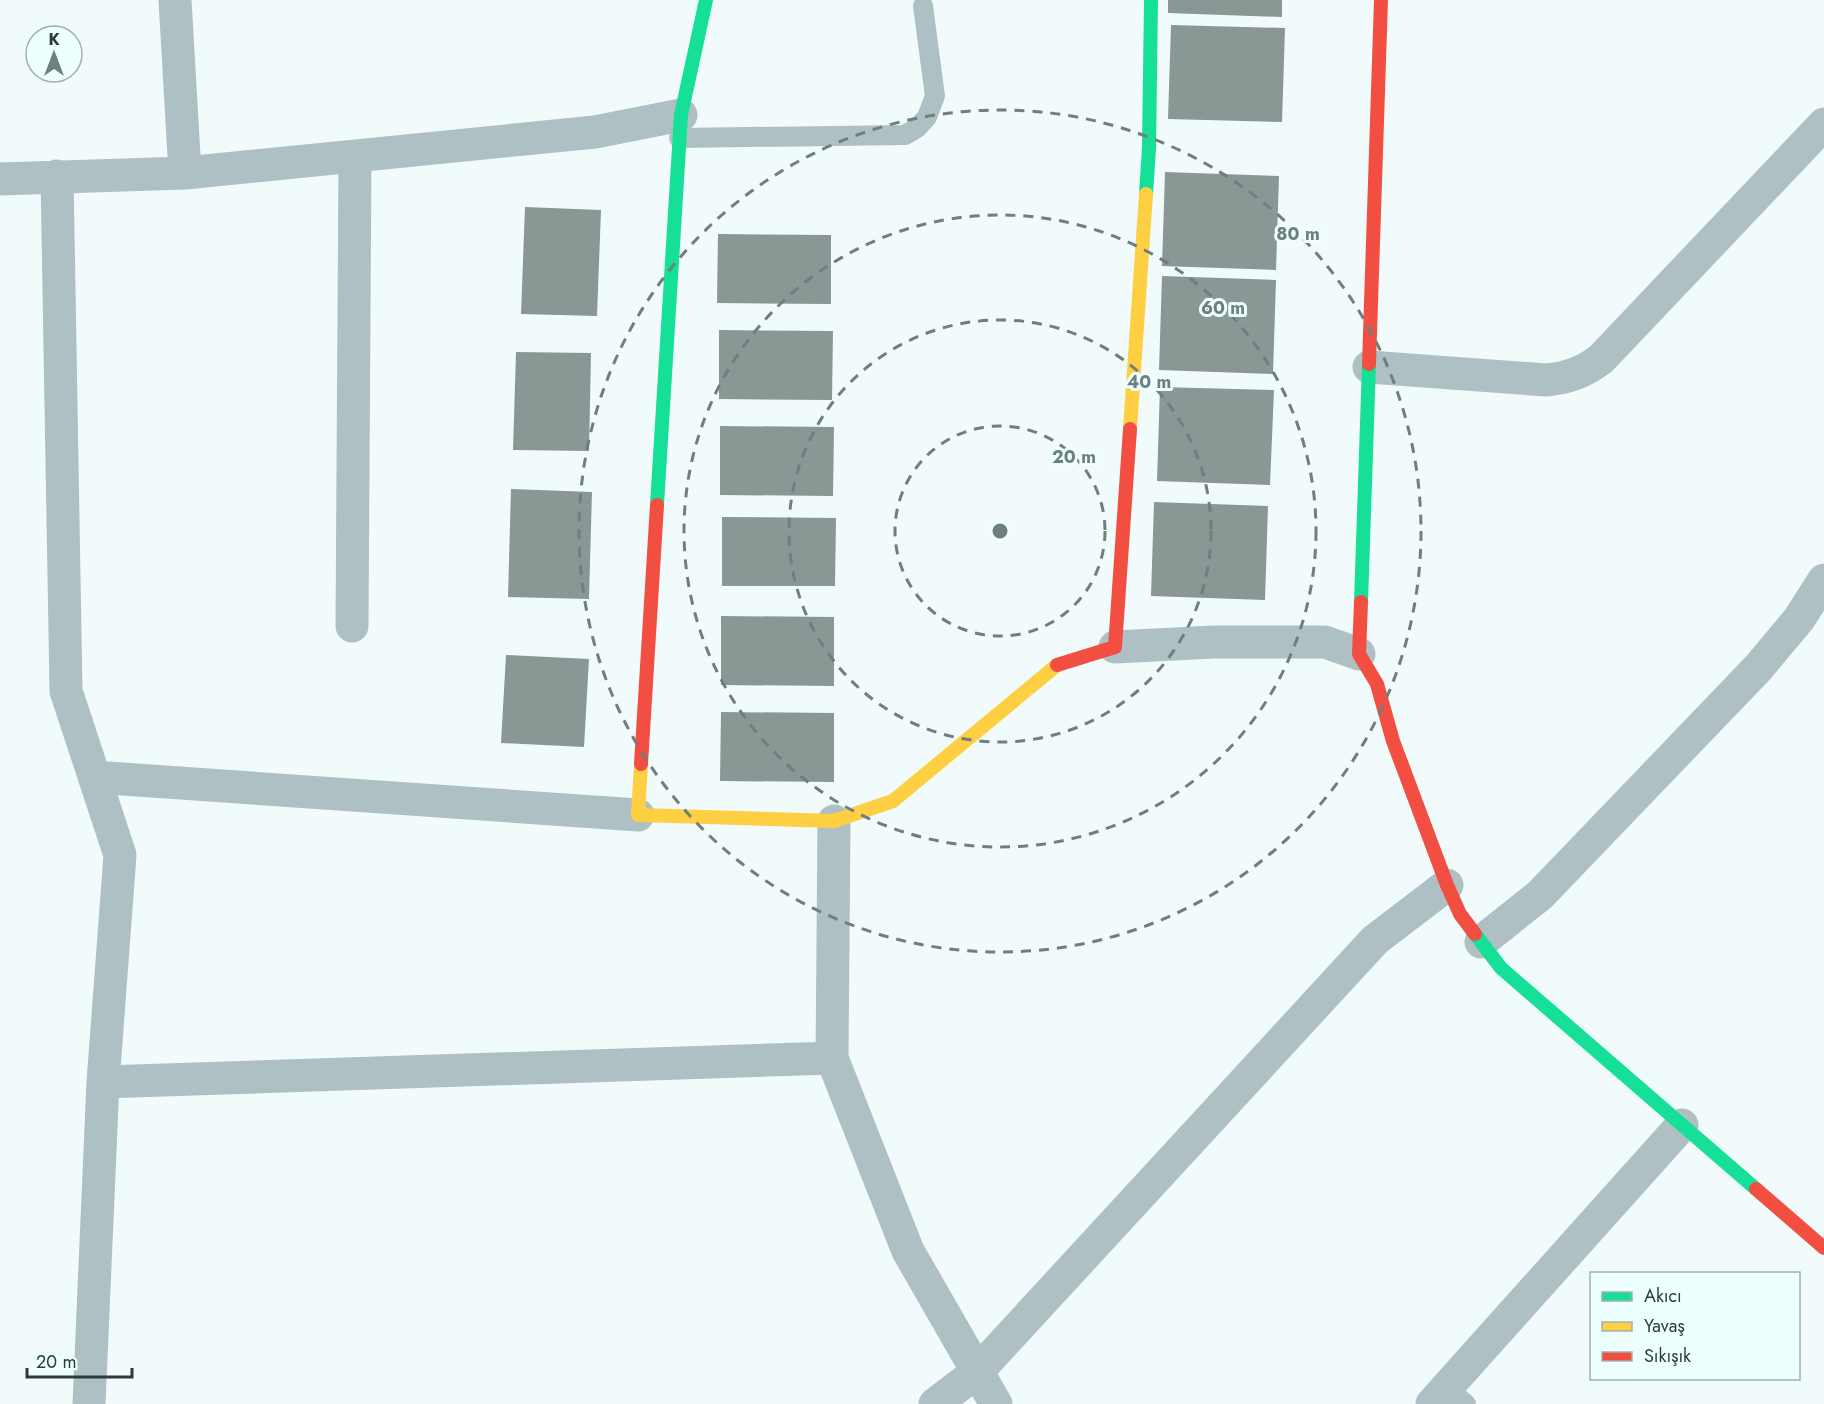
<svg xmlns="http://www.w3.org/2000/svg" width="1824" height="1404" font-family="Jost,sans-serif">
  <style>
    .building { fill: #899795 }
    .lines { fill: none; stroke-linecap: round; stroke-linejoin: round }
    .lane { stroke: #aec0c4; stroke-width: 20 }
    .street { stroke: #aec0c4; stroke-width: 33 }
    .fast { stroke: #16e098; stroke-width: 14 }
    .slow { stroke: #ffcf43; stroke-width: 14 }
    .jam { stroke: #f24e42; stroke-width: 14 }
    .ring { fill: none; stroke: #707e7e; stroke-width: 3; stroke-dasharray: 10 8 }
    .centre { fill: #707e7e; stroke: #eff; stroke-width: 3 }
    .ring-label { font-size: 18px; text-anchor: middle; font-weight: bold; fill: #707e7e; stroke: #eff; stroke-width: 6; stroke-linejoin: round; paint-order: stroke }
  </style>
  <rect width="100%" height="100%" fill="#f2fbfb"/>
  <path class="building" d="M 1168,0 L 1282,0 L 1282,17 L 1168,13 Z
    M 1171,25 L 1285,28 L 1282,122 L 1168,119 Z
    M 1165,172 L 1279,176 L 1276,270 L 1162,266 Z
    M 525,207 L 601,210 L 597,316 L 521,314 Z
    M 718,234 L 831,235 L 831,304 L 717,303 Z
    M 1162,276 L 1276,280 L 1273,374 L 1159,370 Z
    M 719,330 L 833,331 L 832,400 L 719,399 Z
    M 516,352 L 591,353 L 589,451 L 513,450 Z
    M 1160,387 L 1274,390 L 1270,485 L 1157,481 Z
    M 720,426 L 834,427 L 833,496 L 720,495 Z
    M 511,489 L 592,492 L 589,599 L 508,597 Z
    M 1154,502 L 1268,506 L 1265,600 L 1151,596 Z
    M 722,517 L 836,518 L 835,586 L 722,586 Z
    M 721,616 L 834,617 L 834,686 L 721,685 Z
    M 506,655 L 589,659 L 584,747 L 501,743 Z
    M 721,712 L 834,713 L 834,782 L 720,781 Z"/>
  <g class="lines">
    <path class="lane" d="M 679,138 L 905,135 L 917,128 L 927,117 L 935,96 L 923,6
      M 1446,1387 L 1466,1404"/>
    <path class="street" d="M 175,0 L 185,173
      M 57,176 L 66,691 L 120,855 L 103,1082 L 89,1404
      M 0,179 L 185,173 L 595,132 L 681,115
      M 1369,367 L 1546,380 C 1568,378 1584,372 1601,359 L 1824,124
      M 352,626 L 355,156
      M 1115,647 L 1214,642 L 1325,642 L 1359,654
      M 94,777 L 638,815
      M 834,821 L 832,1058 L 908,1251 L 996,1404
      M 1481,942 L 1540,895 L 1758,668 L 1799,619 L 1824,580
      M 103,1082 L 832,1058
      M 935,1404 L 977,1372 L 1375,940 L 1447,885
      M 1432,1404 L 1682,1125"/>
    <path class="fast" d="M 1146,194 L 1149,148 L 1151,0
      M 657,505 L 681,115 L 706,0
      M 1361,602 L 1369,364
      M 1475,934 L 1501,968 L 1756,1189"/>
    <path class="slow" d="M 1130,429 L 1146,194
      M 641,764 L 638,815 L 834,821 L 893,801 L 1057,665"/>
    <path class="jam" d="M 1369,364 L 1381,0
      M 1361,602 L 1359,654 L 1377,684 L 1393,741 L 1447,885 L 1460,914 L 1475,934
      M 1057,665 L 1115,647 L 1130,429
      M 641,764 L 657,505
      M 1756,1189 L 1824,1248"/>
  </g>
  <g class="ring">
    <circle cx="1000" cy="531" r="105"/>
    <circle cx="1000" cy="531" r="211"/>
    <circle cx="1000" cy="531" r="316"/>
    <circle cx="1000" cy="531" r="421"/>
  </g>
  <circle cx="1000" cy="531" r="9" class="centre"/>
  <g class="ring-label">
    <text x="1298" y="240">80 m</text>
    <text x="1223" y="314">60 m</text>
    <text x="1149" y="388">40 m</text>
    <text x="1074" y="463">20 m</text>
  </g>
  <rect x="1590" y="1272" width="210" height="108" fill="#eeffff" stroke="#a0b1b1" stroke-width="1.5"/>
  <rect x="1602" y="1292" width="30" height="9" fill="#16e098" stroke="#a0b1b1" stroke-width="1.5"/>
  <text x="1644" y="1302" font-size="18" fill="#2a3b3b">Akıcı</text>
  <rect x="1602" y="1322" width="30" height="9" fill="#ffcf43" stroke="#a0b1b1" stroke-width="1.5"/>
  <text x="1644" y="1332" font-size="18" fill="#2a3b3b">Yavaş</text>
  <rect x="1602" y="1352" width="30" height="9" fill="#f24e42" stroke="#a0b1b1" stroke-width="1.5"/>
  <text x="1644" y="1362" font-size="18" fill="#2a3b3b">Sıkışık</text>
  <g transform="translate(54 54)"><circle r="28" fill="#eeffff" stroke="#a0b1b1" stroke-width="1.5"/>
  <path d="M0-4.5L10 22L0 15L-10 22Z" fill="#707e7e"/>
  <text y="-9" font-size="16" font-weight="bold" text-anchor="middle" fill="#2a3b3b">K</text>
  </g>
  <path d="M27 1368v9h105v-9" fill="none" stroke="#2a3b3b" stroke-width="3"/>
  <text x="36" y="1368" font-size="18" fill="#2a3b3b" stroke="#eeffff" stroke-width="4.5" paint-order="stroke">20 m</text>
</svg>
